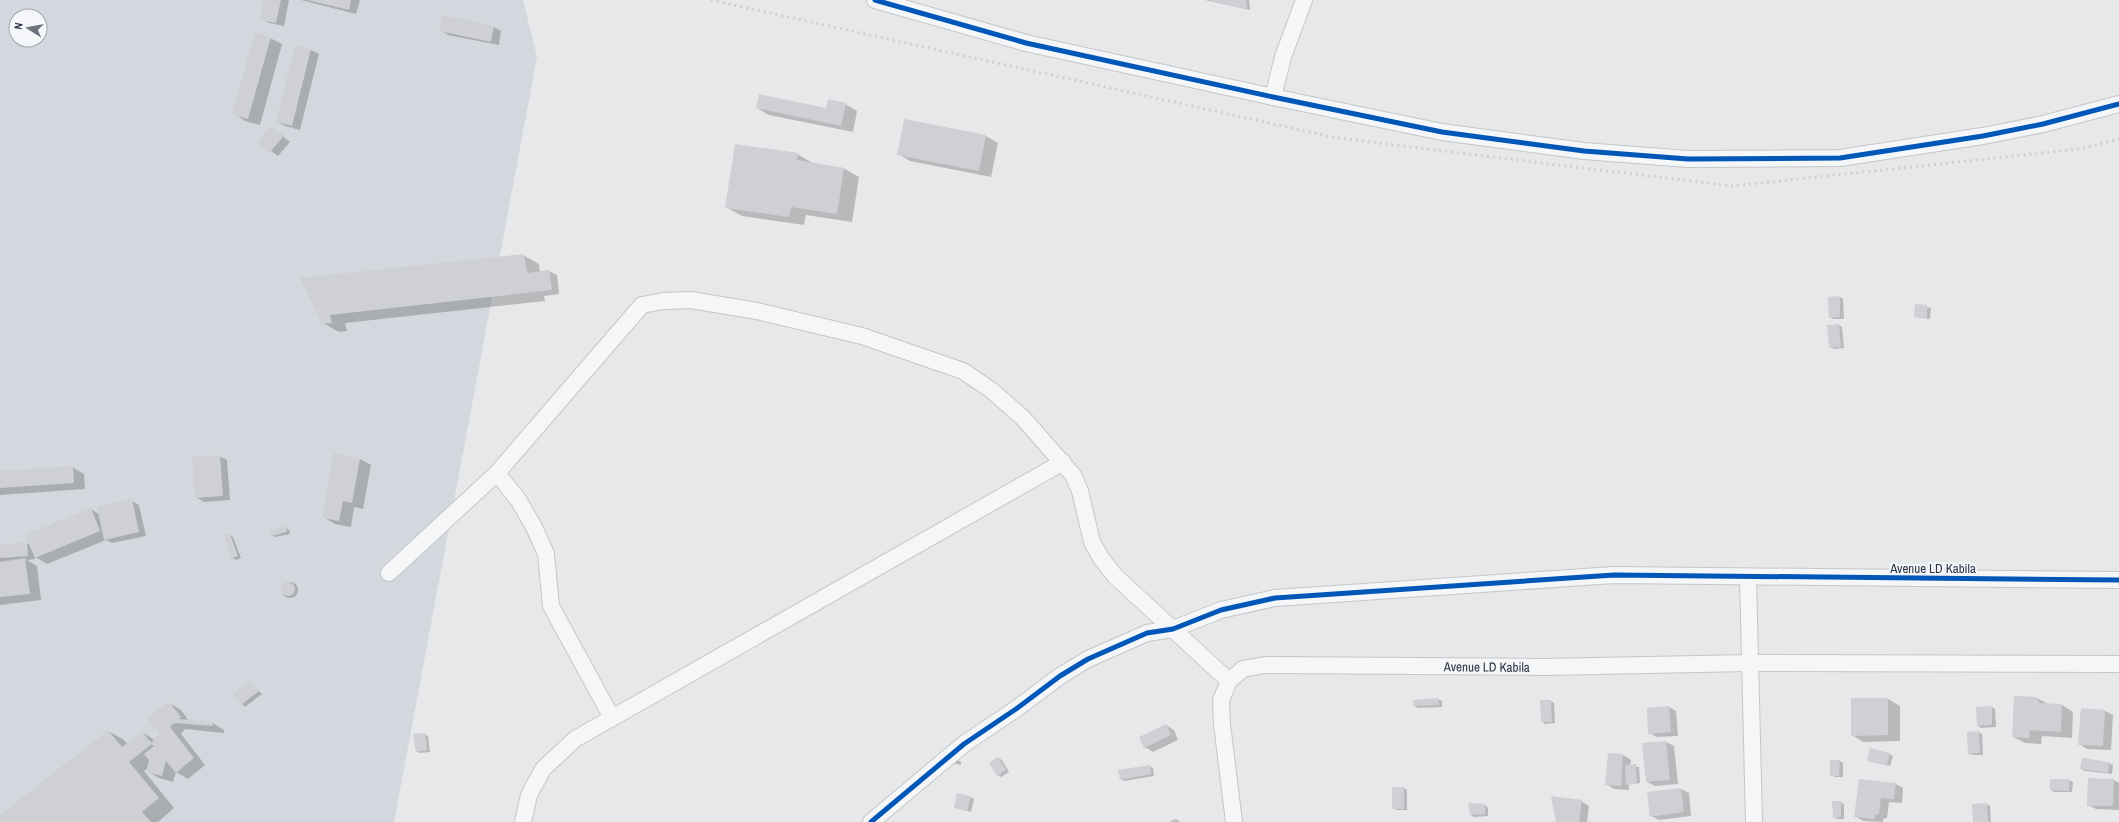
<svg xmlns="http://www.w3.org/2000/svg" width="2119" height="822" font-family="'Archivo Narrow',sans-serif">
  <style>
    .built { fill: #d4d7dd; fill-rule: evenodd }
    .shadow { fill: #0003; fill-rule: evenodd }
    .building { fill: #ced0d3 }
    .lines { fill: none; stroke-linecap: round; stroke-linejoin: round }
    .minor-casing { stroke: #c4c6c8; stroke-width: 18 }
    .minor { stroke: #f5f6f7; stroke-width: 16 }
    .rail { stroke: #cecfd2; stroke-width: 3; stroke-dasharray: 2 4; stroke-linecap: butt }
    .cycleway-casing { stroke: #f4f6f9; stroke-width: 8 }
    .cycleway { stroke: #0057b8; stroke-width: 5 }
    .labels { text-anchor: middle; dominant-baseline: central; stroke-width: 4; stroke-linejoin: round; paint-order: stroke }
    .street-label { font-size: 13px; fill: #2b3445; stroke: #f4f6f9 }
  </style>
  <rect width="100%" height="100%" fill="#e6e8ea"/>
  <path class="built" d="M 0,0 L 523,0 L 537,57 L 394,822 L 0,822 ZM 16,16 L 40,16 L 40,40 L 16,40 Z"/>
  <path class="shadow" d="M 265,0 L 289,0 L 284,26 L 269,23 L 261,19 Z
    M 301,0 L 360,0 L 356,14 Z
    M 1205,0 L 1249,0 L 1250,10 Z
    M 494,27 L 501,31 L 499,45 L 448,35 L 440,30 Z
    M 270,38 L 282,44 L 260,125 L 245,121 L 234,114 Z
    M 296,46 L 311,50 L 319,54 L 300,130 L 285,126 L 277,122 Z
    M 845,104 L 857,111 L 853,132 L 769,115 L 757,108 L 827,110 Z
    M 905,120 L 986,136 L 998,143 L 991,177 L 910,161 L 898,154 Z
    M 271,127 L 290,142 L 278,156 L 259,142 Z
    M 797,154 L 813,163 L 843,168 L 859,177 L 852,222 L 806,215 L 804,225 L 742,216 L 726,207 Z
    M 523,255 L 539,264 L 540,272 L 549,271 L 557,275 L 559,294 L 544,296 L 545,301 L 345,323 L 347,331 L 339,332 L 323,323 L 302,279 Z
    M 1840,297 L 1843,299 L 1844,319 L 1833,319 L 1830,317 Z
    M 1916,305 L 1931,308 L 1930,319 L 1915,317 Z
    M 1839,325 L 1842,327 L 1844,348 L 1834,349 L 1830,347 Z
    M 219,456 L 227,460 L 230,500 L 204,502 L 196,497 Z
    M 360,459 L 371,465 L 363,509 L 354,507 L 351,527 L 335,524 L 323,517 Z
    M 72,467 L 84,474 L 85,489 L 0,495 L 0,472 Z
    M 132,501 L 139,505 L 146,536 L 112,543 L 106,540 L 47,564 L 35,557 L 35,559 L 27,560 L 37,566 L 41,600 L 0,605 L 0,546 L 26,543 L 31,545 L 91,509 L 100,515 Z
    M 286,528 L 289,530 L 290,534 L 275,537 L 272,535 Z
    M 230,535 L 233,537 L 241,558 L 236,560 L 233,558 Z
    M282 590a8 8 0 1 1 16 0a8 8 0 1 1-16 0Z
    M 250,682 L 262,694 L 245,707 L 234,695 Z
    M 2037,698 L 2048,704 L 2062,705 L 2073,712 L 2072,738 L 2042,736 L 2041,744 L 2025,743 L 2013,737 Z
    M 1438,699 L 1442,701 L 1442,707 L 1418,708 L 1414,706 L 1414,701 Z
    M 1888,699 L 1900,706 L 1900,741 L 1863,742 L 1852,735 Z
    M 1551,701 L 1554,703 L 1555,723 L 1545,724 L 1542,722 Z
    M 169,703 L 181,710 L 189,721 L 213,723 L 224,730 L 224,733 L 185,729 L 181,734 L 205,765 L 188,779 L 176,772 L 173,782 L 159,778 L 147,771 L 148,768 L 144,771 L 174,808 L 158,822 L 0,822 L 0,816 L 108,731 L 124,740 L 127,744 L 142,732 L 155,740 L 161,734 ZM 149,741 L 155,744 L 155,746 L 148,743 Z
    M 1669,707 L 1676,711 L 1678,736 L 1657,737 L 1649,733 Z
    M 1992,707 L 1995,709 L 1996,727 L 1981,728 L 1978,726 Z
    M 2081,709 L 2105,711 L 2113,715 L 2111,750 L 2087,749 L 2079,744 Z
    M 1166,725 L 1174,730 L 1178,740 L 1153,752 L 1145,747 Z
    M 1978,732 L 1982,734 L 1983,755 L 1972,755 L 1969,753 Z
    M 425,734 L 428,736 L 430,752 L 420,753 L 416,751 Z
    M 1666,742 L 1674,746 L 1678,784 L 1655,786 L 1647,782 Z
    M 1609,754 L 1623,755 L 1631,760 L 1630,766 L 1639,767 L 1640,783 L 1629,784 L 1629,790 L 1614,789 L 1606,784 Z
    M 1889,754 L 1893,756 L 1890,766 L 1868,761 Z
    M 998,758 L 1002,760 L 1009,772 L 1001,777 L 998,775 Z
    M 958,760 L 961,762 L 961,765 L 953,763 Z
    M 2083,760 L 2109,763 L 2113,765 L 2112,774 L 2085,771 L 2081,769 Z
    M 1840,761 L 1843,763 L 1843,777 L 1835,777 L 1831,775 Z
    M 1149,766 L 1153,768 L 1154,776 L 1124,781 L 1121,779 Z
    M 2089,779 L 2114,780 L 2119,783 L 2119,810 L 2096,809 L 2088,805 Z
    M 2069,780 L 2073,782 L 2072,792 L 2054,792 L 2051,790 Z
    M 1896,784 L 1903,788 L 1902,803 L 1889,802 L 1887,818 L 1883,819 L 1883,822 L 1863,821 L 1855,816 Z
    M 1404,788 L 1407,790 L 1407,810 L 1396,810 L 1393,808 Z
    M 1681,789 L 1689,793 L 1691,816 L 1659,820 L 1651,816 L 1648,793 Z
    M 970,797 L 974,799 L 971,812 L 955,807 Z
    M 1581,801 L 1589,806 L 1587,822 L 1557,822 Z
    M 1840,802 L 1844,804 L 1844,819 L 1837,819 L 1834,817 Z
    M 1986,804 L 1990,806 L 1991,822 L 1974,822 Z
    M 1485,805 L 1488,808 L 1488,816 L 1474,817 L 1471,815 Z
    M 1176,819 L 1180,822 L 1169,822 Z"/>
  <path class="building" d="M 264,0 L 281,0 L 276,23 L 260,20 Z
    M 307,0 L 351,0 L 349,10 Z
    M 1211,0 L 1246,0 L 1247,9 L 1211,1 Z
    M 442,15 L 494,26 L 491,42 L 439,31 Z
    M 255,32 L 271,37 L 248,119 L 232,115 Z
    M 295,45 L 311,49 L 292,126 L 276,122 Z
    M 759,94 L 826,108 L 828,99 L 846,103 L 841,126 L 756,108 Z
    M 904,119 L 986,135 L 979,171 L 897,155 Z
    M 271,126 L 283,137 L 269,153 L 257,142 Z
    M 735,144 L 798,153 L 797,160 L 844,168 L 837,214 L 791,207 L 789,217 L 725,208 Z
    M 524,254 L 527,273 L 549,270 L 552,290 L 330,315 L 332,323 L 322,324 L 300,278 Z
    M 1840,296 L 1840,317 L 1829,318 L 1828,297 Z
    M 1915,304 L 1927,305 L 1927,318 L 1914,317 Z
    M 1839,324 L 1841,347 L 1829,348 L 1827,325 Z
    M 334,453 L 360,458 L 352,503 L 343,501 L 339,521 L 322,518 Z
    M 220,455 L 223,496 L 195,498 L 192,457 Z
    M 73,466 L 74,483 L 0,488 L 0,471 Z
    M 132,499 L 139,532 L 104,540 L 97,507 Z
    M 91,508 L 100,531 L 35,558 L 25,535 Z
    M 286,526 L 287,532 L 271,536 L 270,531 Z
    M 230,534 L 238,556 L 232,558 L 224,536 Z
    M 27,542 L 28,556 L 0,558 L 0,545 Z
    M 25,558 L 30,594 L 0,597 L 0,562 Z
    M281 589a7 7 0 1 1 14 0a7 7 0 1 1-14 0Z
    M 250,680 L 259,691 L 241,705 L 233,694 Z
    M 2014,696 L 2037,697 L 2039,703 L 2062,704 L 2061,732 L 2030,730 L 2029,738 L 2012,737 Z
    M 1438,698 L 1439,705 L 1413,706 L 1413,700 Z
    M 1851,698 L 1888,698 L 1888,735 L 1851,736 Z
    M 1540,700 L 1551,700 L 1552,722 L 1541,722 Z
    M 169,702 L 181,717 L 179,719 L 213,722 L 213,726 L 174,723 L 170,727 L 194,758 L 176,773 L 166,761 L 162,776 L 146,772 L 149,760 L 144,754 L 154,746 L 152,741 L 160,734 L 147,718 Z
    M 1669,706 L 1671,732 L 1648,734 L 1647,708 Z
    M 1992,706 L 1992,725 L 1977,726 L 1976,707 Z
    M 2081,708 L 2105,710 L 2103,746 L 2078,745 Z
    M 1166,724 L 1171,735 L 1144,748 L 1139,737 Z
    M 108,730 L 122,747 L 142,731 L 152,744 L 129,762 L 159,798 L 142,812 L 151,822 L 0,822 L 0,816 Z
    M 1979,731 L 1980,753 L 1968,754 L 1967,732 Z
    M 425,733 L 427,750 L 416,752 L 413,734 Z
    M 1666,741 L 1670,780 L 1646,782 L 1642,743 Z
    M 1870,748 L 1890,753 L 1887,765 L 1867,761 Z
    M 1608,753 L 1623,754 L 1621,786 L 1605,785 Z
    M 998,757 L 1006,770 L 997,776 L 989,763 Z
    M 2082,758 L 2109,762 L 2108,773 L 2080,769 Z
    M 1830,760 L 1840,760 L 1839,776 L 1830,776 Z
    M 1636,764 L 1637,784 L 1626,785 L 1625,765 Z
    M 1150,765 L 1151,774 L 1120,780 L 1118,770 Z
    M 2088,778 L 2114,779 L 2113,806 L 2087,806 Z
    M 1859,779 L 1896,783 L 1894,799 L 1881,798 L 1879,814 L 1875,815 L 1875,819 L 1854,817 Z
    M 2050,779 L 2070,779 L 2069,791 L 2050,790 Z
    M 1392,787 L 1404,787 L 1404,809 L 1392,809 Z
    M 1681,788 L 1684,812 L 1650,817 L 1647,792 Z
    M 957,793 L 971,796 L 967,811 L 954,808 Z
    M 1551,796 L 1582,800 L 1579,822 L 1556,822 Z
    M 1832,801 L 1841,801 L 1841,817 L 1833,818 Z
    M 1468,803 L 1485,804 L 1485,814 L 1470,815 Z
    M 1987,803 L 1988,822 L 1973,822 L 1972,804 Z"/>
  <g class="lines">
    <defs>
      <g id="minor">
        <path d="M 875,0 L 1026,43 L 1273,97 L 1442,132 L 1584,151 L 1688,159 L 1840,158 L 1983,136 L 2043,124 L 2119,104"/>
        <path d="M 1273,97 L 1283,57 L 1304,0"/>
        <path d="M 497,473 L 519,501 L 534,527 L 546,554 L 551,606 L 612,718"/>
        <path d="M 389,573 L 497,473 L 642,305 L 663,301 L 691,300 L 757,311 L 862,336 L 963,371 L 991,390 L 1023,418 L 1073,475 L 1080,491 L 1092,542 L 1101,558 L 1115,576 L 1229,681"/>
        <path d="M 1748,577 L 1754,822"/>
        <path d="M 523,822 L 529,795 L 543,769 L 575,739 L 1063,462"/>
        <path d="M 871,822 L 964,744 L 1016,709 L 1060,676 L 1088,659 L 1147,633 L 1173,629 L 1221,610 L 1275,598 L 1614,575 L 2119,580"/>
        <path id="s1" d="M 1234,822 L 1222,724 L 1221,700 L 1229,681 L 1243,669 L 1265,665 L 1545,667 L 1749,663 L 2119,664"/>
      </g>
    </defs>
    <use href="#minor" class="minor-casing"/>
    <use href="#minor" class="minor"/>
    <path class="rail" d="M 711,0 L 1337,138 L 1732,186 L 2079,149 L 2119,139"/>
    <defs>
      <path id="cycleway" d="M 875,0 L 1026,43 L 1273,97 L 1442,132 L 1584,151 L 1688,159 L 1840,158 L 1983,136 L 2043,124 L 2119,104
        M 871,822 L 964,744 L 1016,709 L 1060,676 L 1088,659 L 1147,633 L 1173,629 L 1221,610 L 1275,598 L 1614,575 L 2119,580"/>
    </defs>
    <use href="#cycleway" class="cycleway-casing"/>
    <use href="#cycleway" class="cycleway"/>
  </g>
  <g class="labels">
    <g class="street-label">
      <text x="1933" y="568">Avenue LD Kabila</text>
      <text stroke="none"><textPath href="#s1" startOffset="406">Avenue LD Kabila</textPath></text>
    </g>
  </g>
  <g transform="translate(28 28) rotate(281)"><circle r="19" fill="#f4f6f9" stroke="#a4a8b1"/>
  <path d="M0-3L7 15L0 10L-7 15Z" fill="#6c737f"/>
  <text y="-6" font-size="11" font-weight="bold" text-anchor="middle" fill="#2b3445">N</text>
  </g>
</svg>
